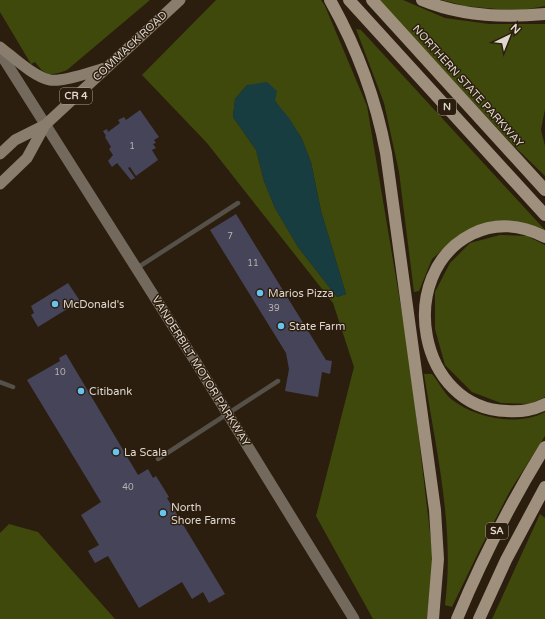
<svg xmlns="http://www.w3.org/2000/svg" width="545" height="619" font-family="'Varela Round',sans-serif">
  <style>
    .green { fill: #40490c; fill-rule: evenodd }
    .water { fill: #173d41 }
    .building { fill: #464458 }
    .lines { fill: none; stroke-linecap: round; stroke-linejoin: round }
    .service { stroke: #555048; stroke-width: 4.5 }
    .secondary { stroke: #736a5d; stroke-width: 11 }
    .primary { stroke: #897e6e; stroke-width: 11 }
    .motorway { stroke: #9e907c; stroke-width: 12 }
    .poi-dot { fill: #66c4ef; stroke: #2b1e0f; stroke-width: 1.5 }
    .labels { text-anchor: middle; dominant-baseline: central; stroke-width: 3; stroke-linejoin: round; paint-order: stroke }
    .number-label { font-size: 9px; fill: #b9b2b0 }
    .shield { fill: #2b1e0f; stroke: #a99f94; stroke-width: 1 }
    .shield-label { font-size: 10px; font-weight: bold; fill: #dfd6cd }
    .street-label { font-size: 11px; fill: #dfd6cd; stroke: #2b1e0f }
    .poi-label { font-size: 11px; fill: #dfd6cd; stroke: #2b1e0f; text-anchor: start }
  </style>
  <rect width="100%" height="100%" fill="#2b1e0f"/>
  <path class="green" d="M 0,0 L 150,0 L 67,70 C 50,76 46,77 35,62 L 31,64 L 0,12 Z
    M 216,0 L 321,0 L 325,6 L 367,106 L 409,355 L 433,558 L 427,619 L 373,619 L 316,516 L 354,367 L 333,303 L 207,143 L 142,75 ZM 247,85 L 275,95 L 275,101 L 301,137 L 311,162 L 321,211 L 346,294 L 337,297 L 298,247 L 275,208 L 264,181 L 256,150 L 233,117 L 235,99 Z
    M 379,0 L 403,0 L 445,18 L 489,24 L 545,24 L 545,109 L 541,130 L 545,146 L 545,176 L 510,142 Z
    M 442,0 L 545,0 L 545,6 L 517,11 L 465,6 Z
    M 356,29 L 361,30 L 545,230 L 541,231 L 525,224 L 493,221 L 459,235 L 432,259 L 419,291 L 414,292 L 399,172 L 384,103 Z
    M 500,235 L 527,236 L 545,245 L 545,397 L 530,404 L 501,403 L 472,392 L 445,365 L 435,329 L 435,292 L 450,263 L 470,243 Z
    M 424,374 L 432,374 C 438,381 444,393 451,399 C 475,418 517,427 545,412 L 545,436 L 510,491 L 480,549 L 452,607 L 445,605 C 455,528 436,450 424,374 Z
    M 540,514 L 545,518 L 545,619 L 492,619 Z
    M 9,524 L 38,532 L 115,619 L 0,619 L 0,533 Z"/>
  <path class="water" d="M 267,82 L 277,91 L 275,101 L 289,118 L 301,137 L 311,162 L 321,211 L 346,294 L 337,297 L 298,247 L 275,208 L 264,181 L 256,150 L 233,117 L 235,99 L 247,85 Z"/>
  <path class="building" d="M 140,110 L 159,137 L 154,140 L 156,143 L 153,144 L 156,148 L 152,150 L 158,160 L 136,176 L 130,167 L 128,168 L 135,178 L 131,180 L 117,163 L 112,167 L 108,161 L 113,155 L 109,149 L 111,147 L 105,137 L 106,136 L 103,131 L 107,129 L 108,132 L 120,123 L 118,120 L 124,117 L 126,120 Z
    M 236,214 L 326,360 L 332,361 L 330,374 L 322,372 L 318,397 L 285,391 L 289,369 L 286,353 L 210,230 Z
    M 68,283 L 80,301 L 38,327 L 31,315 L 34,313 L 31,306 Z
    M 66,354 L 138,475 L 148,469 L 153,478 L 156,476 L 169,497 L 167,498 L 225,594 L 209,603 L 203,592 L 192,599 L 182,582 L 139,608 L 108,556 L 95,563 L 88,551 L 99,545 L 81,515 L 101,502 L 27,380 L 60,361 L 59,358 Z"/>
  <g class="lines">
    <path class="service" d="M 137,268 L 238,203
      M 0,382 L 13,387
      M 158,459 L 278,381"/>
    <path class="secondary" d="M 0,53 L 197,364 L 354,619"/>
    <path class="primary" d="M 0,47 C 13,57 34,77 50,80 C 64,82 90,72 105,68
      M 0,154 L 15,140 L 45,125 L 180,0
      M 0,184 L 27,158 L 45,125"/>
    <path class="motorway" d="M 330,0 C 357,48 376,99 386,153 L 435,510 L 438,559 L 433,619
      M 349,0 L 545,215
      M 372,0 L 545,190
      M 422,0 C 460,16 504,18 545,14
      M 545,237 C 522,225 496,222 472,234 C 394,273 418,409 507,411 C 520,412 533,410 545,404
      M 457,619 C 482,559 511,502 545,447
      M 479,619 L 506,560 L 545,487"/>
  </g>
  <g class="poi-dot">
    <circle cx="260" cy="293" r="4"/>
    <circle cx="55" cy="304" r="4"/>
    <circle cx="281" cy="326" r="4"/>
    <circle cx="81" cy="391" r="4"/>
    <circle cx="116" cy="452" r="4"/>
    <circle cx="163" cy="513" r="4"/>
  </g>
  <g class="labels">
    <g class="number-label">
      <text x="132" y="146">1</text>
      <text x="230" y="236">7</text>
      <text x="253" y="263">11</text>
      <text x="274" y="308">39</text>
      <text x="60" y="372">10</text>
      <text x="128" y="487">40</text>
    </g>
    <g class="shield">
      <rect x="60" y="88" width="32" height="16" rx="3"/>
      <rect x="438" y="99" width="18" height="16" rx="3"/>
      <rect x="486" y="523" width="22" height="16" rx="3"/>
    </g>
    <g class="shield-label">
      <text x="76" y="96">CR 4</text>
      <text x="447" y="107">N</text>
      <text x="497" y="531">SA</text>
    </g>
    <g class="street-label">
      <text transform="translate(130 46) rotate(-43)">COMMACK ROAD</text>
      <text transform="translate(468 86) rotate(48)">NORTHERN STATE PARKWAY</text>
      <text transform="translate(201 371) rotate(58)">VANDERBILT MOTOR PARKWAY</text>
    </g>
    <g class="poi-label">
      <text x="268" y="293">Marios Pizza</text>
      <text x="63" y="304">McDonald's</text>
      <text x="289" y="326">State Farm</text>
      <text x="89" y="391">Citibank</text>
      <text x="124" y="452">La Scala</text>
      <text x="171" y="507">North<tspan x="171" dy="13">Shore Farms</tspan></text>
    </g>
  </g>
  <g transform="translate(509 36) rotate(43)" stroke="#2b1e0f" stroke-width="3" paint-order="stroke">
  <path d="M0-3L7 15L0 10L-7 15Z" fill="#dfd6cd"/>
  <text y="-6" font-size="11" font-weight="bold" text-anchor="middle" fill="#dfd6cd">N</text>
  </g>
</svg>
